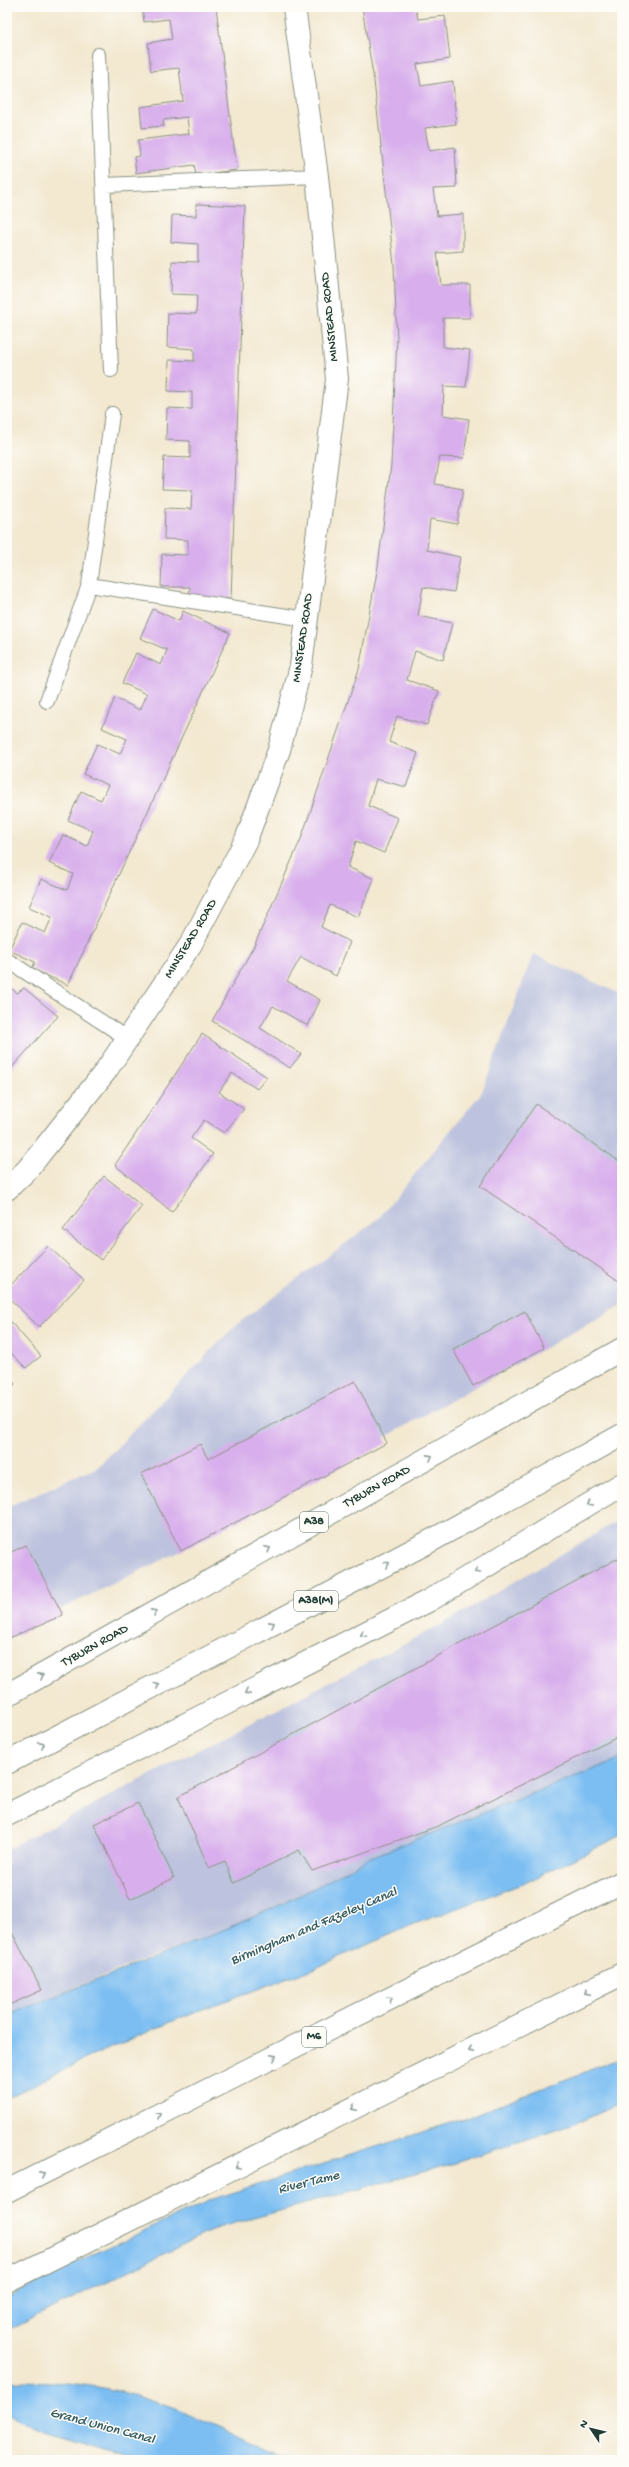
<svg xmlns="http://www.w3.org/2000/svg" width="629" height="2467" font-family="'Gochi Hand',sans-serif">
  <style>
    .industrial { fill: #bdc3de }
    .water { fill: #7cbef2; stroke: #4e7e93 }
    .building { fill: #d8afec }
    .lines { fill: none; stroke-linecap: round; stroke-linejoin: round }
    .lane-casing { stroke: #899282; stroke-width: 16 }
    .street-casing { stroke: #899282; stroke-width: 24 }
    .highway-casing { stroke: #899282; stroke-width: 24 }
    .lane { stroke: #fff; stroke-width: 14 }
    .street { stroke: #fff; stroke-width: 22 }
    .highway { stroke: #fff; stroke-width: 22 }
    .oneway { stroke: #8f9e9a }
    .labels { text-anchor: middle; dominant-baseline: central; stroke-width: 3; stroke-linejoin: round; paint-order: stroke }
    .shield { fill: #fdfcf7; stroke: #62766e; stroke-width: 1 }
    .shield-label { font-size: 12px; font-weight: bold; fill: #1f3d34 }
    .street-label { font-size: 13px; fill: #1f3d34; stroke: #fdfcf7 }
    .water-label { font-size: 14px; font-style: italic; fill: #365d64; stroke: #fdfcf7 }
  </style>
  <rect width="100%" height="100%" fill="#fdfcf7"/>
  <filter id="ink" filterUnits="userSpaceOnUse"><feTurbulence type="fractalNoise" baseFrequency=".025" numOctaves="2"/><feDisplacementMap in="SourceGraphic" scale="8" xChannelSelector="R" yChannelSelector="G"/><feConvolveMatrix kernelMatrix="1 2 1 2 8 2 1 2 1" color-interpolation-filters="sRGB"/></filter>
  <filter id="wash" filterUnits="userSpaceOnUse"><feTurbulence type="fractalNoise" baseFrequency=".012" numOctaves="4" result="noise"/><feDisplacementMap in="SourceGraphic" scale="16" xChannelSelector="R" yChannelSelector="G"/><feGaussianBlur stdDeviation="0.9" result="paint"/><feColorMatrix in="noise" values="0 0 0 0 0 0 0 0 0 0 0 0 0 0 0 0 0 1.4 0 .05"/><feComposite in="paint" operator="in"/></filter>
  <g filter="url(#wash)">
    <rect width="100%" height="100%" fill="#f3e8d0"/>
    <path class="industrial" d="M 533,954 L 622,995 L 622,1305 L 181,1551 L 7,1635 L 7,1507 L 98,1467 L 236,1325 L 378,1219 L 482,1092 Z
      M 622,1518 L 622,1758 L 366,1859 L 331,1880 L 227,1929 L 114,1971 L 7,2016 L 7,1849 L 450,1620 Z"/>
    <path class="water" d="M 622,1758 L 622,1835 L 527,1882 L 412,1925 L 308,1971 L 194,2012 L 83,2060 L 7,2098 L 7,2016 C 127,1965 254,1927 366,1859 Z
      M 622,2058 L 622,2103 L 581,2121 L 455,2163 L 217,2228 L 7,2330 L 7,2298 L 72,2264 L 210,2200 L 454,2122 Z
      M 7,2381 C 49,2381 92,2383 133,2395 C 188,2411 242,2437 294,2460 L 140,2460 L 37,2429 L 7,2414 Z"/>
    <g id="blocks">
      <path class="building" d="M 142,7 L 216,7 L 237,170 L 196,175 L 194,165 L 136,173 L 134,157 L 140,156 L 138,140 L 189,134 L 187,117 L 163,120 L 164,126 L 142,128 L 140,107 L 183,101 L 179,68 L 151,71 L 148,43 L 172,39 L 169,19 L 144,22 Z
        M 362,7 L 415,7 L 418,19 L 445,16 L 450,59 L 417,64 L 421,86 L 453,81 L 456,124 L 425,128 L 429,151 L 455,147 L 457,188 L 433,189 L 437,216 L 463,214 L 463,251 L 437,253 L 441,285 L 470,285 L 470,318 L 443,318 L 443,347 L 470,350 L 466,387 L 444,386 L 443,415 L 469,419 L 464,458 L 440,457 L 435,484 L 463,489 L 457,524 L 430,519 L 427,550 L 460,557 L 454,592 L 423,587 L 418,616 L 452,623 L 443,660 L 415,651 L 407,680 L 439,691 L 427,725 L 397,716 L 389,742 L 418,753 L 406,787 L 376,779 L 368,806 L 398,818 L 384,853 L 356,841 L 348,867 L 374,879 L 358,917 L 330,905 L 321,927 L 350,942 L 336,976 L 301,957 L 287,981 L 320,1000 L 308,1026 L 273,1006 L 260,1028 L 301,1054 L 290,1068 L 212,1021 L 254,946 L 301,839 L 359,669 L 378,566 L 391,465 L 397,339 L 394,265 L 374,81 Z
        M 196,204 L 245,206 L 231,599 L 189,597 L 190,587 L 161,587 L 162,554 L 188,555 L 188,540 L 164,539 L 165,508 L 191,509 L 192,490 L 162,489 L 164,457 L 190,458 L 190,441 L 166,440 L 167,408 L 192,409 L 192,392 L 168,391 L 169,360 L 194,361 L 194,349 L 167,347 L 168,313 L 196,314 L 197,295 L 171,294 L 172,261 L 198,262 L 198,244 L 171,242 L 172,215 L 196,216 Z
        M 153,609 L 179,621 L 183,611 L 230,633 L 68,985 L 32,969 L 35,962 L 9,950 L 22,922 L 45,933 L 52,917 L 29,907 L 41,879 L 67,890 L 73,874 L 49,863 L 63,835 L 87,846 L 93,831 L 68,820 L 81,791 L 101,800 L 108,785 L 83,774 L 97,744 L 120,754 L 127,739 L 102,728 L 115,698 L 140,710 L 147,694 L 122,683 L 136,653 L 161,665 L 167,650 L 140,638 Z
        M 7,985 L 17,993 L 24,988 L 58,1016 L 7,1073 Z
        M 202,1034 L 267,1077 L 257,1089 L 232,1073 L 219,1092 L 244,1109 L 224,1133 L 204,1120 L 191,1138 L 213,1154 L 172,1212 L 115,1165 Z
        M 536,1104 L 622,1163 L 622,1283 L 480,1186 Z
        M 104,1176 L 142,1206 L 101,1260 L 63,1230 Z
        M 48,1246 L 84,1280 L 39,1327 L 7,1296 L 7,1289 Z
        M 525,1311 L 544,1348 L 473,1386 L 453,1349 Z
        M 7,1318 L 41,1356 L 26,1368 L 7,1349 Z
        M 7,1375 L 15,1384 L 7,1390 Z
        M 355,1381 L 387,1443 L 181,1551 L 141,1474 L 200,1444 L 208,1459 Z
        M 26,1545 L 63,1615 L 7,1639 L 7,1554 Z
        M 622,1556 L 622,1735 L 438,1826 L 312,1871 L 299,1850 L 234,1883 L 225,1861 L 209,1868 L 178,1797 Z
        M 138,1803 L 174,1878 L 130,1899 L 94,1824 Z
        M 7,1923 L 42,1990 L 7,2006 Z"/>
    </g>
  </g>
  <g filter="url(#ink)">
    <use href="#blocks" fill-opacity="0" stroke="#899282" stroke-width="1"/>
    <g class="lines">
      <defs>
        <path id="lane" d="M 98,55 L 111,370
          M 105,185 L 317,176
          M 89,585 L 306,619
          M 47,701 L 89,585 L 112,414
          M 7,960 L 128,1039"/>
        <path id="street" d="M 7,1189 L 27,1170 L 105,1072 L 191,944 L 246,840 L 279,750 L 301,666 L 337,379 L 317,176 L 294,7"/>
        <path id="highway" d="M 7,1695 L 622,1349
          M 7,1763 L 436,1538 L 622,1435
          M 7,1815 L 430,1600 L 622,1484
          M 7,2191 L 622,1882
          M 7,2281 L 622,1974"/>
      </defs>
      <use href="#lane" class="lane-casing"/>
      <use href="#street" class="street-casing"/>
      <use href="#highway" class="highway-casing"/>
      <use href="#lane" class="lane"/>
      <use href="#street" class="street"/>
      <use href="#highway" class="highway"/>
    </g>
    <defs><path id="oneway-chevron" d="M-2-3.5L2.5 0L-2 3.5" fill="none" stroke-width="1.6" stroke-linecap="round" stroke-linejoin="round"/></defs>
    <g class="oneway">
      <use href="#oneway-chevron" transform="translate(430 1457) rotate(-29)"/>
      <use href="#oneway-chevron" transform="translate(589 1504) rotate(149)"/>
      <use href="#oneway-chevron" transform="translate(268 1549) rotate(-29)"/>
      <use href="#oneway-chevron" transform="translate(387 1564) rotate(-28)"/>
      <use href="#oneway-chevron" transform="translate(477 1571) rotate(149)"/>
      <use href="#oneway-chevron" transform="translate(154 1612) rotate(-29)"/>
      <use href="#oneway-chevron" transform="translate(272 1624) rotate(-28)"/>
      <use href="#oneway-chevron" transform="translate(363 1634) rotate(153)"/>
      <use href="#oneway-chevron" transform="translate(41 1676) rotate(-29)"/>
      <use href="#oneway-chevron" transform="translate(157 1685) rotate(-28)"/>
      <use href="#oneway-chevron" transform="translate(247 1692) rotate(153)"/>
      <use href="#oneway-chevron" transform="translate(42 1745) rotate(-28)"/>
      <use href="#oneway-chevron" transform="translate(587 1992) rotate(154)"/>
      <use href="#oneway-chevron" transform="translate(390 1999) rotate(-27)"/>
      <use href="#oneway-chevron" transform="translate(471 2050) rotate(154)"/>
      <use href="#oneway-chevron" transform="translate(274 2057) rotate(-27)"/>
      <use href="#oneway-chevron" transform="translate(354 2108) rotate(154)"/>
      <use href="#oneway-chevron" transform="translate(158 2115) rotate(-27)"/>
      <use href="#oneway-chevron" transform="translate(238 2166) rotate(154)"/>
      <use href="#oneway-chevron" transform="translate(42 2174) rotate(-27)"/>
    </g>
  </g>
  <g class="labels">
    <g class="shield">
      <rect x="300" y="1512" width="28" height="20" rx="3"/>
      <rect x="294" y="1591" width="44" height="20" rx="3"/>
      <rect x="302" y="2027" width="24" height="20" rx="3"/>
    </g>
    <g class="shield-label">
      <text x="314" y="1522">A38</text>
      <text x="316" y="1601">A38(M)</text>
      <text x="314" y="2037">M6</text>
    </g>
    <g class="street-label">
      <text transform="translate(330 317) rotate(-96)">MINSTEAD ROAD</text>
      <text transform="translate(303 638) rotate(-82)">MINSTEAD ROAD</text>
      <text transform="translate(191 939) rotate(-59)">MINSTEAD ROAD</text>
      <text transform="translate(377 1487) rotate(-29)">TYBURN ROAD</text>
      <text transform="translate(95 1646) rotate(-29)">TYBURN ROAD</text>
    </g>
    <g class="water-label">
      <text transform="translate(314 1927) rotate(-23)">Birmingham and Fazeley Canal</text>
      <text transform="translate(309 2183) rotate(-14)">River Tame</text>
      <text transform="translate(102 2427) rotate(15)">Grand Union Canal</text>
    </g>
  </g>
  <rect width="629" height="2467" fill="none" stroke="#fdfcf7" stroke-width="24"/>
  <g transform="translate(591 2429) rotate(305)" stroke="#fdfcf7" stroke-width="3" paint-order="stroke">
  <path d="M0-3L7 15L0 10L-7 15Z" fill="#1f3d34"/>
  <text y="-6" font-size="11" font-weight="bold" text-anchor="middle" fill="#1f3d34">N</text>
  </g>
</svg>
